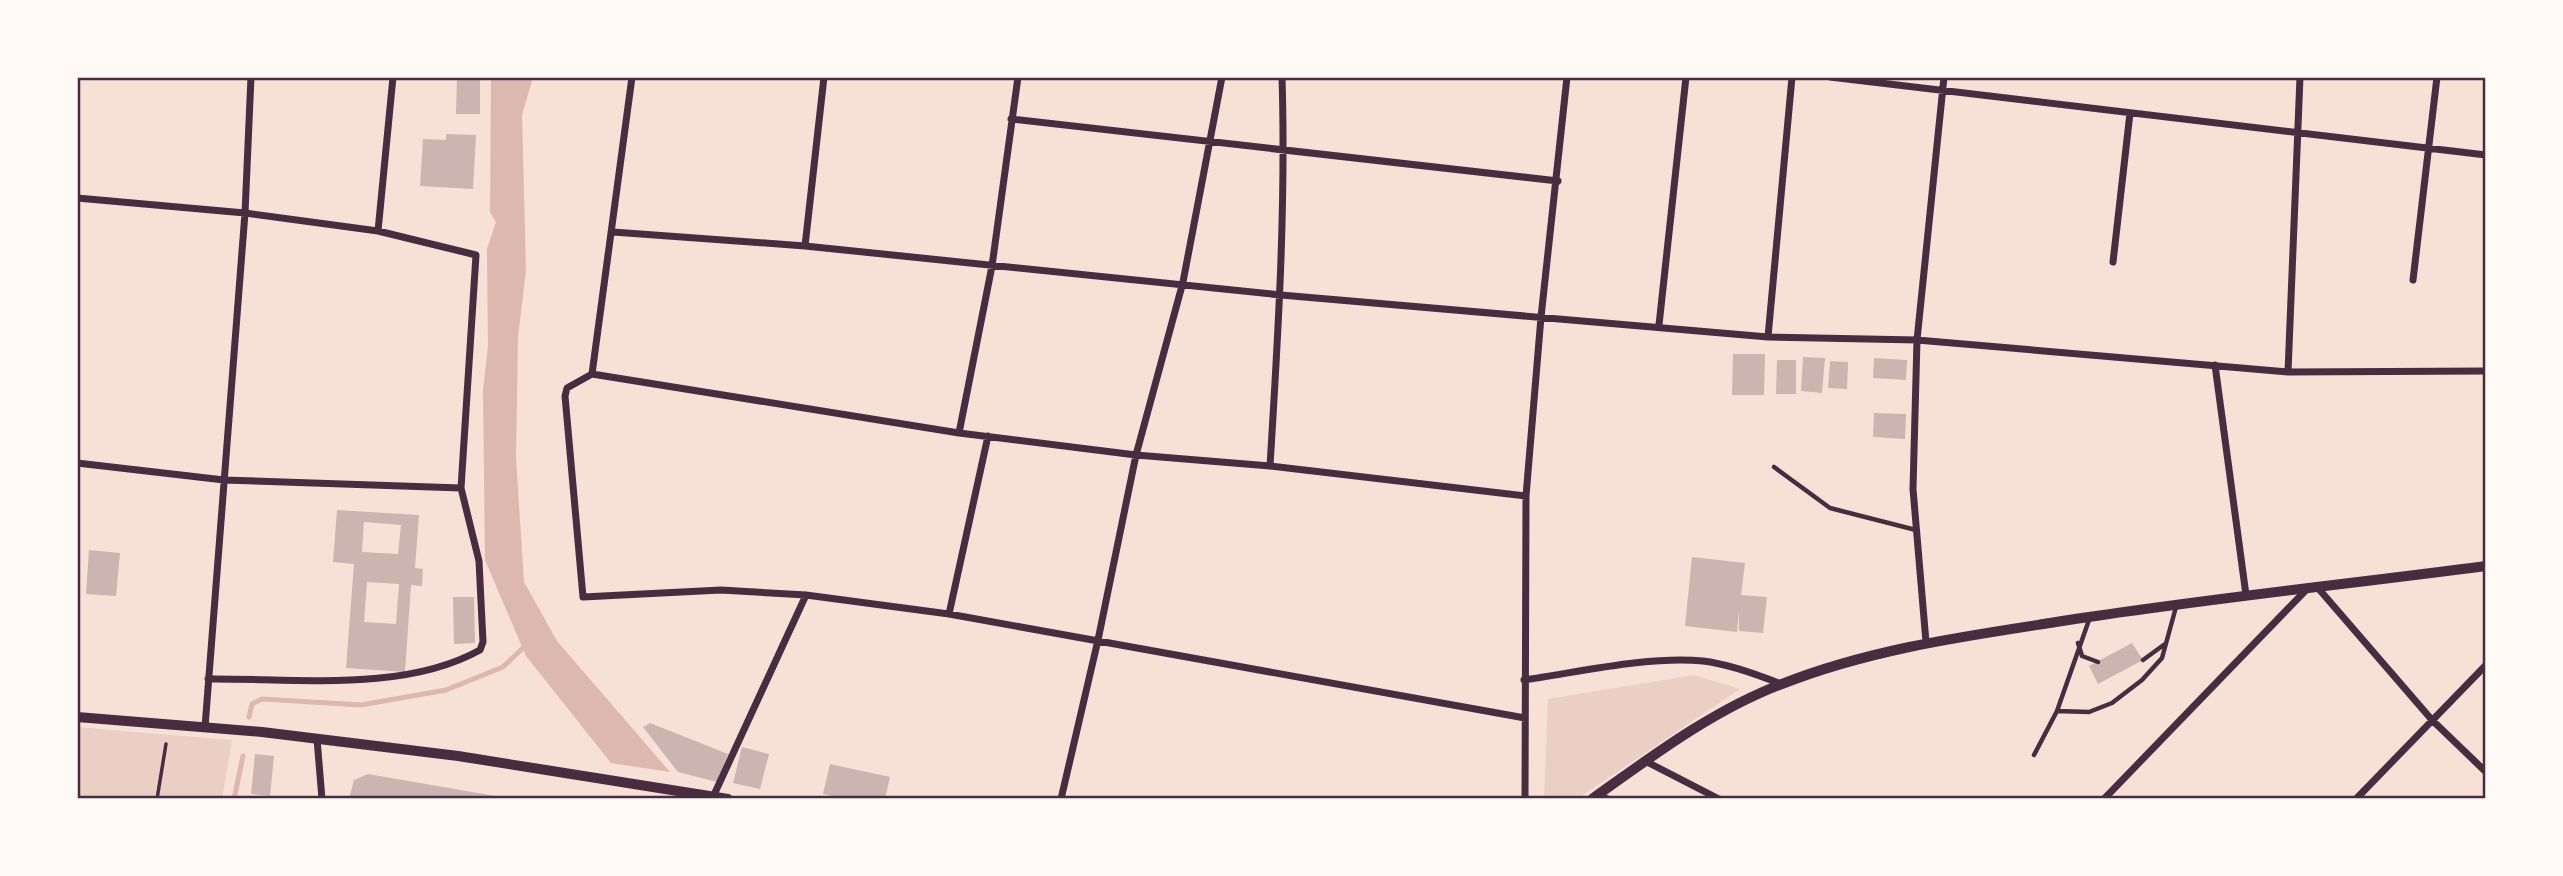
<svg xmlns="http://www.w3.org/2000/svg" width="2563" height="876" font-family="'Sofia Sans Condensed',sans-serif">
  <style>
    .green { fill: #ebcfc5 }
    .water { fill: #dcb8b0 }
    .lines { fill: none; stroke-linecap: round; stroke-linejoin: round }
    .stream { stroke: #dcb8b0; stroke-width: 5 }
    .building { fill: #ccb4b1; fill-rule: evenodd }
    .path { stroke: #4a2c40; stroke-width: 3.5 }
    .service { stroke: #4a2c40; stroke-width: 4.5 }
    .minor { stroke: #4a2c40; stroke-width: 7 }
    .tertiary { stroke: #4a2c40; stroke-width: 10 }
    .neatline { fill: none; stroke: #4a2c40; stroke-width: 2.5 }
  </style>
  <rect width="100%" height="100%" fill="#f7e1d7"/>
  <path class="green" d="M 1694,675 L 1740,689 L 1577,799 L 1544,799 L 1548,699 Z
    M 77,727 L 232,740 L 222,799 L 77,797 Z"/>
  <path class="water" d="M 491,77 L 533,77 L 522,115 L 526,271 L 518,337 L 516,458 L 524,582 L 557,641 L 670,772 L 611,763 L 526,656 L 485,560 L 483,390 L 488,346 L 487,249 L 496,222 L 490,212 Z"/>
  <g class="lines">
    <path class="stream" d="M 249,717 L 252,704 L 262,699 L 361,705 L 446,690 L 503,667 L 527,644
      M 234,799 L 243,756"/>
  </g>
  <path class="building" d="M 457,77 L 480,77 L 480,114 L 456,114 Z
    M 446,134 L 476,135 L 473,189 L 420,186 L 423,139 L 446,140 Z
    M 1733,354 L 1765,354 L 1764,395 L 1732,395 Z
    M 1803,357 L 1825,358 L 1822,393 L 1801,391 Z
    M 1874,358 L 1907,360 L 1906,380 L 1873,378 Z
    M 1777,360 L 1796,360 L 1796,394 L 1776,394 Z
    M 1830,361 L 1848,362 L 1847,389 L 1828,388 Z
    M 1874,413 L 1906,414 L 1905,439 L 1873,437 Z
    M 337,510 L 419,515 L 415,568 L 423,569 L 422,586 L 411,585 L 405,672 L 346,668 L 354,564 L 333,562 ZM 364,522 L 401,525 L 398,554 L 362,552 ZM 367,582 L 399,584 L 396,624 L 364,622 Z
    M 89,550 L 120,553 L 116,596 L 86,594 Z
    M 1692,557 L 1745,563 L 1741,595 L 1767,597 L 1763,633 L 1739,631 L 1739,611 L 1737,632 L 1685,626 Z
    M 453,597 L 474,597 L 475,643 L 454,644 Z
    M 2132,643 L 2143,660 L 2098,684 L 2089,666 Z
    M 650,723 L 728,754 L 717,782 L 678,772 L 643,727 Z
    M 742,747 L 769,754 L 760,789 L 733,783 Z
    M 255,754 L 274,756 L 270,796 L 251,794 Z
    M 830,764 L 890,777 L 885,799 L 845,799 L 823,794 Z
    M 368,774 L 507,798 L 507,799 L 349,799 L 354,780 Z"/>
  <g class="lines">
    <path class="path" d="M 157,799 L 166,744"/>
    <path class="service" d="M 1774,467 L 1830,508 L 1916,530
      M 2078,643 L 2082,656 L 2098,662
      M 2143,660 L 2165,644
      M 2057,711 L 2089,712 L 2112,703 L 2142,680 L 2162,658 L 2176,607
      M 2034,755 L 2057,711 L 2089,620"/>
    <path class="minor" d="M 1830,77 L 2486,155
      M 1011,119 L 1558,181
      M 77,198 L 245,213 L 378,231 L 476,255 L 461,488 L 479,561 L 483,642 L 480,650 C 403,693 293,678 208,679
      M 378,231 L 393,77
      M 613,232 L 805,246 L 1281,295 L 1768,337 L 1917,340 L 2288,372 L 2486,371
      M 805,246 L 824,77
      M 2113,262 L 2130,113
      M 2413,280 L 2437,77
      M 1659,325 L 1686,77
      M 1768,337 L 1792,77
      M 2215,365 L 2246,595
      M 2288,372 L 2300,77
      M 592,374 L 567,388 L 565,396 L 583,597 L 721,590 L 806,595 L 949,614 L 1525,718
      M 592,374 L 959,433 L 1136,455 L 1270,466 L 1526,496
      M 592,374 L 632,77
      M 959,433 L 992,266 L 1018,77
      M 77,463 L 224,480 L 461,488
      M 1270,466 C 1278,336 1286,207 1282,77
      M 2318,588 L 2432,720 L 2486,772
      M 949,614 L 988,436
      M 1926,642 L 1913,489 L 1917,340 L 1944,77
      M 1524,680 C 1580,672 1647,656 1703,661 C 1729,664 1756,674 1781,684
      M 205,727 L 245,213 L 251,77
      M 317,739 L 322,799
      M 1645,761 L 1719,799
      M 1596,795 L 1608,799
      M 713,797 L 806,595
      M 1061,799 L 1098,640 L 1136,455 L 1183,282 L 1222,77
      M 1525,799 L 1526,496 L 1541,317 L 1567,77
      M 2104,799 L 2307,589
      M 2356,799 L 2486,665"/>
    <path class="tertiary" d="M 77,717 L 262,732 L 458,756 L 728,799
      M 1592,799 C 1651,757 1713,710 1782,684 C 1868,650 1959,637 2050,623 C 2195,600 2341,585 2486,566"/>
  </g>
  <rect width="2563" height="876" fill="none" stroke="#fffaf5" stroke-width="158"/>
  <rect x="79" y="79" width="2405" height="718" class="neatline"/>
</svg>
